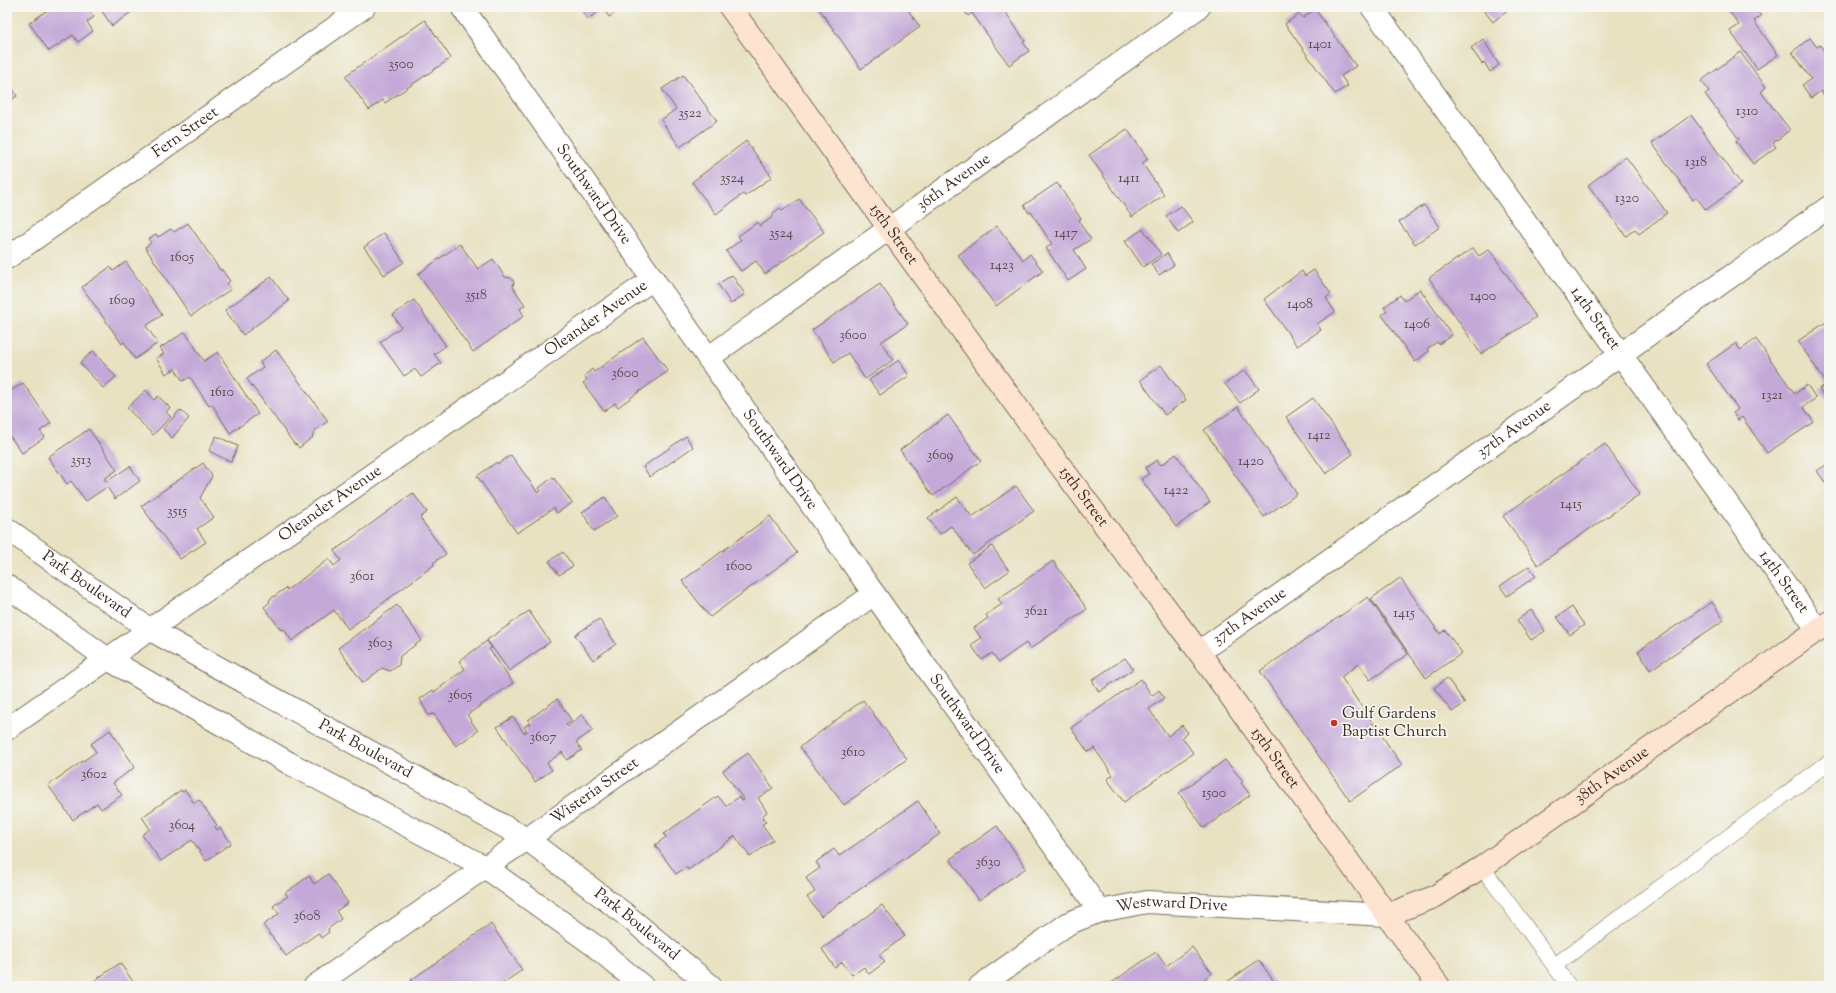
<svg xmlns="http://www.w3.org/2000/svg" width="1836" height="993" font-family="'Sorts Mill Goudy',serif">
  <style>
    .building { fill: #c4a9d8 }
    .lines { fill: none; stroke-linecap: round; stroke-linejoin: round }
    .lane-casing { stroke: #786a57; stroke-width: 16 }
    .street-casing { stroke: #786a57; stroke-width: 24 }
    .secondary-casing { stroke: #786a57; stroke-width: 24 }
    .lane { stroke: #fff; stroke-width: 15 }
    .street { stroke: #fff; stroke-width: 22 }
    .secondary { stroke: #fde4d1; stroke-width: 22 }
    .poi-dot { fill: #c8321e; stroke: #f6f6f2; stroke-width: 1.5 }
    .labels { text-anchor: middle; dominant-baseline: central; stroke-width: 3.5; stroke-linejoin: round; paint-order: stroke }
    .number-label { font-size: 14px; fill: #5d4a4c }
    .street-label { font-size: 16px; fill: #3b2a1e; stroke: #f6f6f2 }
    .poi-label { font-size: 16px; fill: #3b2a1e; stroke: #f6f6f2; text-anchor: start }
  </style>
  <rect width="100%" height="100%" fill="#f6f6f2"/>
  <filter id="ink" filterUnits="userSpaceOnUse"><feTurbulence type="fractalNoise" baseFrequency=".025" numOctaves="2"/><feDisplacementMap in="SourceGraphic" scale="8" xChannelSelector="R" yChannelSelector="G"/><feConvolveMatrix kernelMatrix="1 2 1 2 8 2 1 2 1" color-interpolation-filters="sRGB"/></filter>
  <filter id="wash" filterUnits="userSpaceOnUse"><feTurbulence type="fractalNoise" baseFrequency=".012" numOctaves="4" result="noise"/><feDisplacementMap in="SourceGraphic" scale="16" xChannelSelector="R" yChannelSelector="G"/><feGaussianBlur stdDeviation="0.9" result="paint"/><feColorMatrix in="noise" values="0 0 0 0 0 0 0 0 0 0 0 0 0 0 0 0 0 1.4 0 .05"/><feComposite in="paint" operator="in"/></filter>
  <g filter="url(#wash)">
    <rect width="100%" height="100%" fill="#e8e2c2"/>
    <g id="blocks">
      <path class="building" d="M 52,7 L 87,7 L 94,17 L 87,22 L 93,31 L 78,42 L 73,35 L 49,51 L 29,23 Z
        M 99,7 L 138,7 L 112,26 Z
        M 579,7 L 624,7 L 609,17 L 603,8 L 588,19 Z
        M 824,7 L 906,7 L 920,27 L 861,69 L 820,10 Z
        M 962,7 L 1002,7 L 1025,41 L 1023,42 L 1029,51 L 1009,65 L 972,13 L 968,16 Z
        M 1481,7 L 1511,7 L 1493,22 Z
        M 1726,7 L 1760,7 L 1756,10 L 1761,16 L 1754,21 L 1778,55 L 1757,69 L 1730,31 L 1739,25 Z
        M 1315,9 L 1356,66 L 1341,76 L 1348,86 L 1335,94 L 1285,24 L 1299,14 L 1303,18 Z
        M 425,20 L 451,58 L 385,103 L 383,100 L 369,110 L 345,76 Z
        M 1810,38 L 1817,47 L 1820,45 L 1829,58 L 1829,102 L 1821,91 L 1811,98 L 1802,85 L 1811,79 L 1792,52 Z
        M 1483,39 L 1499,65 L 1490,72 L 1484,62 L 1482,64 L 1471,48 Z
        M 1740,52 L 1766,87 L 1761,92 L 1790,130 L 1773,143 L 1776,147 L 1753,164 L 1736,141 L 1739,139 L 1705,94 L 1709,91 L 1701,81 Z
        M 683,75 L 717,121 L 680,147 L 661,120 L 676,109 L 662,89 Z
        M 7,81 L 17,96 L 7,103 Z
        M 1691,115 L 1741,184 L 1706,210 L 1696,197 L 1693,200 L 1652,143 Z
        M 1127,129 L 1148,159 L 1142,163 L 1164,195 L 1132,217 L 1089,155 Z
        M 746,141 L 772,177 L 745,196 L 743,194 L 716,214 L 692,182 Z
        M 1626,157 L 1667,213 L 1639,234 L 1635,229 L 1626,236 L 1588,185 Z
        M 1057,183 L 1081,219 L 1079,220 L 1083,228 L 1091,239 L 1074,250 L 1086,269 L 1068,281 L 1046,248 L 1052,244 L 1031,212 L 1029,213 L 1024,205 Z
        M 799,199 L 824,232 L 765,274 L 756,261 L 741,271 L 726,251 L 741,240 L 738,236 L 758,222 L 760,226 L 774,216 L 772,214 L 780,208 L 782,211 Z
        M 1424,205 L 1440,227 L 1415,244 L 1399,222 Z
        M 1181,206 L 1193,222 L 1178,233 L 1166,216 Z
        M 188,223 L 220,270 L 222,270 L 230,281 L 227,283 L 231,289 L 191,316 L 145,247 L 151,243 L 148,239 L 156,234 L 158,237 L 171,229 L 174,232 Z
        M 997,226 L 1023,260 L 1030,254 L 1043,271 L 996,306 L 958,255 Z
        M 1143,229 L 1161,254 L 1143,267 L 1125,241 Z
        M 384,233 L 404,262 L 384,275 L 364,247 Z
        M 460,244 L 478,269 L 493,259 L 505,277 L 511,278 L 514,282 L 513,287 L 525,305 L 520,309 L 524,316 L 473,352 L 418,274 Z
        M 1473,248 L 1479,256 L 1489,249 L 1536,317 L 1481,354 L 1429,278 Z
        M 1167,253 L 1174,265 L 1159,275 L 1151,264 Z
        M 126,262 L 162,315 L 146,326 L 158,343 L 135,359 L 124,342 L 122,344 L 82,287 L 110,267 L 113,271 Z
        M 1314,270 L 1331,294 L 1326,298 L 1335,312 L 1317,324 L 1321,330 L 1297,346 L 1264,299 L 1302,271 L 1305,276 Z
        M 732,275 L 745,294 L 731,304 L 718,284 Z
        M 271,277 L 289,301 L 243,335 L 225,310 Z
        M 880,284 L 908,324 L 881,342 L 893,360 L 865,379 L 848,353 L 834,362 L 812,330 Z
        M 1420,289 L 1452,335 L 1439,344 L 1437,342 L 1427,349 L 1429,351 L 1415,362 L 1382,315 L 1387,311 L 1384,307 L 1400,295 L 1404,301 Z
        M 414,300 L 446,346 L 434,354 L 441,363 L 421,377 L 415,369 L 404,376 L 380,342 L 401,327 L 393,315 Z
        M 1829,320 L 1829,404 L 1819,389 L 1827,384 L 1798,341 Z
        M 185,332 L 204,361 L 218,352 L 258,414 L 230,433 L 212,404 L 209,406 L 190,377 L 183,381 L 175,369 L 166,374 L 156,358 L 164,354 L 160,348 Z
        M 643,337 L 668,371 L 618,407 L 615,403 L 604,411 L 583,383 L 587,380 L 584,376 L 592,369 L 594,372 Z
        M 1756,339 L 1795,394 L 1807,385 L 1816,398 L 1803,407 L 1814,422 L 1767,453 L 1742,417 L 1738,420 L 1733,413 L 1738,409 L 1706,364 L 1736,343 L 1740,350 Z
        M 276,350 L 328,421 L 313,432 L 314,434 L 312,436 L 313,437 L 299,448 L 296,444 L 295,445 L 247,379 L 263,367 L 260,362 Z
        M 93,351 L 116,377 L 103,388 L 80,363 Z
        M 899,360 L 909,376 L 880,395 L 869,380 Z
        M 1161,365 L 1186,400 L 1165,415 L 1140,380 Z
        M 1245,370 L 1259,389 L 1240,403 L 1225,384 Z
        M 23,383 L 51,423 L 40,431 L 45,437 L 22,453 L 7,432 L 7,393 Z
        M 146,390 L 154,400 L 158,396 L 170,408 L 166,412 L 171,417 L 153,435 L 127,408 Z
        M 1313,398 L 1353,454 L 1326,474 L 1286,417 Z
        M 1238,407 L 1297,494 L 1264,517 L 1204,430 Z
        M 180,410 L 189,418 L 172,438 L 163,429 Z
        M 948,415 L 981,461 L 933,496 L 900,450 Z
        M 89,429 L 117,470 L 104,479 L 106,482 L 130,466 L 140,481 L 115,499 L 107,487 L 86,501 L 71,481 L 67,484 L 48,457 Z
        M 216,436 L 238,446 L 231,462 L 209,451 Z
        M 686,436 L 693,447 L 650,477 L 643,467 Z
        M 1605,444 L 1640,494 L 1538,565 L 1503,516 Z
        M 1176,454 L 1210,502 L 1176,527 L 1141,479 L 1149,474 L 1145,468 L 1157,460 L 1161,465 Z
        M 511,455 L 538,493 L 541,491 L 539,488 L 553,477 L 572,503 L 557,513 L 554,508 L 517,533 L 477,476 L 497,462 L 498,464 Z
        M 203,463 L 212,476 L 200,498 L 214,517 L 197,529 L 206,542 L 180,559 L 141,506 Z
        M 1829,463 L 1829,488 L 1817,471 Z
        M 1016,486 L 1034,511 L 973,555 L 951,526 L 940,534 L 928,518 L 957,497 L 972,517 Z
        M 413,493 L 427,512 L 420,518 L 446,554 L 433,563 L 434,565 L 348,629 L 334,610 L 292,641 L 284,629 L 281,630 L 264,607 L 270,602 L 269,600 L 286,588 L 287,590 L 329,559 L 334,566 L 341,560 L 334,551 Z
        M 605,497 L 617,516 L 594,531 L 582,512 Z
        M 770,516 L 797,553 L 710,617 L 682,581 Z
        M 992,546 L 1009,571 L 985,588 L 967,563 Z
        M 563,552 L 573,566 L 559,575 L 549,561 Z
        M 1053,561 L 1087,609 L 1030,649 L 1026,643 L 999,662 L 992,653 L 982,660 L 971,645 L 981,638 L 974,628 L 988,618 L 986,615 L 1002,604 L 998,599 Z
        M 1529,566 L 1536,576 L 1507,596 L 1500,586 Z
        M 1400,578 L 1440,634 L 1445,630 L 1462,653 L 1426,678 L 1371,599 Z
        M 1368,597 L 1408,654 L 1370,680 L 1359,664 L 1341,677 L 1402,765 L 1350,801 L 1260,671 Z
        M 1712,602 L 1724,620 L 1650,670 L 1638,651 Z
        M 397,605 L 422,640 L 400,656 L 399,665 L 390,671 L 382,668 L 363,683 L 338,648 Z
        M 1572,607 L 1584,625 L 1570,635 L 1557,617 Z
        M 1531,610 L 1545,631 L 1531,640 L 1517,620 Z
        M 529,611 L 550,642 L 509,671 L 487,640 Z
        M 599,619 L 616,644 L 593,660 L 575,635 Z
        M 487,641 L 492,648 L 489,649 L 513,683 L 467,715 L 478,731 L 456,746 L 434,714 L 428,715 L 420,699 L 433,690 L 434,692 L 465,669 L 459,661 Z
        M 1125,658 L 1133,669 L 1099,692 L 1092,680 Z
        M 1447,678 L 1465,703 L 1452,712 L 1434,688 Z
        M 1141,679 L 1152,696 L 1159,690 L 1164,698 L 1149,709 L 1168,736 L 1182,725 L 1188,733 L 1182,737 L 1193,753 L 1124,802 L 1107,779 L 1113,775 L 1094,748 L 1088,752 L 1071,728 Z
        M 557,699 L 572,721 L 566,725 L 568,727 L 582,714 L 593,730 L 576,742 L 582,750 L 567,760 L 562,752 L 547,763 L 552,770 L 535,782 L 497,727 L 513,717 L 524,733 L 527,731 L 524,727 L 530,723 L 528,720 Z
        M 863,700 L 907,759 L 844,805 L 800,747 Z
        M 110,730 L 135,767 L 113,783 L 122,795 L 101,809 L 97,803 L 73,820 L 48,785 L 96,752 L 91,744 Z
        M 748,753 L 773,788 L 758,798 L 767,812 L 762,816 L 766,822 L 762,824 L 773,840 L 750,857 L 735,836 L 688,870 L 686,867 L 676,874 L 655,845 L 666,837 L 664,834 L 718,796 L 726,806 L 739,797 L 742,801 L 744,800 L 723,771 Z
        M 1225,760 L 1243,781 L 1241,783 L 1250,795 L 1204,828 L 1179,793 Z
        M 181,790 L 182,792 L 185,790 L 194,803 L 199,800 L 217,825 L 215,827 L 217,830 L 220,828 L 231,843 L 206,861 L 192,840 L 161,861 L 142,835 L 150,829 L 142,817 Z
        M 918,801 L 940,834 L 821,916 L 807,897 L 815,892 L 806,878 L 820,868 L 816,862 L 834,849 L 839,856 Z
        M 997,826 L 1026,868 L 979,900 L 950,859 Z
        M 328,874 L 348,903 L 336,911 L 341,919 L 328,929 L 329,932 L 321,938 L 318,933 L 286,956 L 263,925 L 279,914 L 273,906 L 288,896 L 285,893 L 309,876 L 314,884 Z
        M 882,905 L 905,936 L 879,955 L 885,962 L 869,974 L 864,967 L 852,975 L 842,962 L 835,968 L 822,949 Z
        M 491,924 L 522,970 L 499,986 L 415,986 L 411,980 Z
        M 1192,947 L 1212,973 L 1200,983 L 1202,986 L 1111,986 L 1110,984 L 1156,952 L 1166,966 Z
        M 1259,960 L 1277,986 L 1221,986 Z
        M 120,963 L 136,986 L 89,986 L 88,985 Z"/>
    </g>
  </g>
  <g filter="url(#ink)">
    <use href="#blocks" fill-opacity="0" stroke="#786a57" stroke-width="1"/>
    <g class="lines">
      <defs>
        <path id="lane" d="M 1482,867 L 1569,986
          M 1554,966 L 1829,762"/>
        <g id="street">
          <path id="s1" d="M 462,7 L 874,594 L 1100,911"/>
          <path id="s2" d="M 1372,7 L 1818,630"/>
          <path id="s3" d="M 7,258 L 364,7"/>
          <path id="s4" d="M 708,358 L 1199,7"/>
          <path id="s5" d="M 7,529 L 149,629 L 527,839 L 626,915 L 711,986"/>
          <path d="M 7,586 L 106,658 L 289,763 L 485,867 L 595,946 L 642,986"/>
          <path id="s6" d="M 1199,652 L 1829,207"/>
          <path id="s7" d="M 7,729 L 653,279"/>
          <path id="s8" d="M 315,986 L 485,867 L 527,839 L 874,594"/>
          <path id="s9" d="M 980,986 L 1069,923 L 1100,911 L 1147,902 L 1387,915"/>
        </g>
        <g id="secondary">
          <path id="s10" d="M 730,7 L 1038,436 L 1199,652 L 1387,915 L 1439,986"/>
          <path id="s11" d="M 1387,915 L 1434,897 L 1482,867 L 1829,622"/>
        </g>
      </defs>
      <use href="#lane" class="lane-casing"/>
      <use href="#street" class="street-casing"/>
      <use href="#secondary" class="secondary-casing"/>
      <use href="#lane" class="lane"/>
      <use href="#street" class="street"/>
      <use href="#secondary" class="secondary"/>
    </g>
  </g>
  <circle class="poi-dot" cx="1334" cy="723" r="4"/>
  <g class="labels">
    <g class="number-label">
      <text x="1320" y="45">1401</text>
      <text x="401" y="65">3500</text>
      <text x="1747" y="112">1310</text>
      <text x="690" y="114">3522</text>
      <text x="1696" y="163">1318</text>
      <text x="732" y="179">3524</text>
      <text x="1129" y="179">1411</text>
      <text x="1627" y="199">1320</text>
      <text x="781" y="234">3524</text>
      <text x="1066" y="234">1417</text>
      <text x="182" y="258">1605</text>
      <text x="1002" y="266">1423</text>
      <text x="476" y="296">3518</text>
      <text x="1483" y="297">1400</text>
      <text x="122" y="301">1609</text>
      <text x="1300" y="305">1408</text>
      <text x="1417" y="325">1406</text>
      <text x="853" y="336">3600</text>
      <text x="625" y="374">3600</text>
      <text x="222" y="393">1610</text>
      <text x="1772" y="396">1321</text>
      <text x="1319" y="436">1412</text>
      <text x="940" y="456">3609</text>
      <text x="81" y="461">3513</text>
      <text x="1251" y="462">1420</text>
      <text x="1176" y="491">1422</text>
      <text x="1571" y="505">1415</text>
      <text x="177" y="512">3515</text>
      <text x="739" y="567">1600</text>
      <text x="362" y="577">3601</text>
      <text x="1036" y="612">3621</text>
      <text x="1404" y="614">1415</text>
      <text x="380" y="644">3603</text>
      <text x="460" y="696">3605</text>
      <text x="543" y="738">3607</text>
      <text x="853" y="753">3610</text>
      <text x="94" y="775">3602</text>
      <text x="1214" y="794">1500</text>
      <text x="182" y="826">3604</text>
      <text x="988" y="863">3630</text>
      <text x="307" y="917">3608</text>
    </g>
    <g class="street-label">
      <text stroke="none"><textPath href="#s3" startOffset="218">Fern Street</textPath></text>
      <text stroke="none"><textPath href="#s4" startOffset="302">36th Avenue</textPath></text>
      <text stroke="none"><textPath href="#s1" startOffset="229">Southward Drive</textPath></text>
      <text stroke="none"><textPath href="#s10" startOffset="280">15th Street</textPath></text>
      <text stroke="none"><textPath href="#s2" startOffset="383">14th Street</textPath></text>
      <text stroke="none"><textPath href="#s7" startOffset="718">Oleander Avenue</textPath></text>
      <text stroke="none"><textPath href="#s6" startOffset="386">37th Avenue</textPath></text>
      <text stroke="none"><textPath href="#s1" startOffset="553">Southward Drive</textPath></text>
      <text stroke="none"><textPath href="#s10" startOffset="604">15th Street</textPath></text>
      <text stroke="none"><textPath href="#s7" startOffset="394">Oleander Avenue</textPath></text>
      <text stroke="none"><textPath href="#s2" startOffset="707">14th Street</textPath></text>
      <text stroke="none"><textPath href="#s5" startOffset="97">Park Boulevard</textPath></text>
      <text stroke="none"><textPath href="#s6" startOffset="62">37th Avenue</textPath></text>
      <text stroke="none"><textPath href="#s1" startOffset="877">Southward Drive</textPath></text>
      <text stroke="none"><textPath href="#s5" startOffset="421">Park Boulevard</textPath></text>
      <text stroke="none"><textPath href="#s10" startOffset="928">15th Street</textPath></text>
      <text stroke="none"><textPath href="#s11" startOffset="266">38th Avenue</textPath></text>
      <text stroke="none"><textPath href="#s8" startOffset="341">Wisteria Street</textPath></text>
      <text stroke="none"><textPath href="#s9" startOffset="215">Westward Drive</textPath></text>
      <text stroke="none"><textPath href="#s5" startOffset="745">Park Boulevard</textPath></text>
    </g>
    <g class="poi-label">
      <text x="1342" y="714">Gulf Gardens<tspan x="1342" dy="18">Baptist Church</tspan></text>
    </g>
  </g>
  <rect width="1836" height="993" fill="none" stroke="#f6f6f2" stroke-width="24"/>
</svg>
